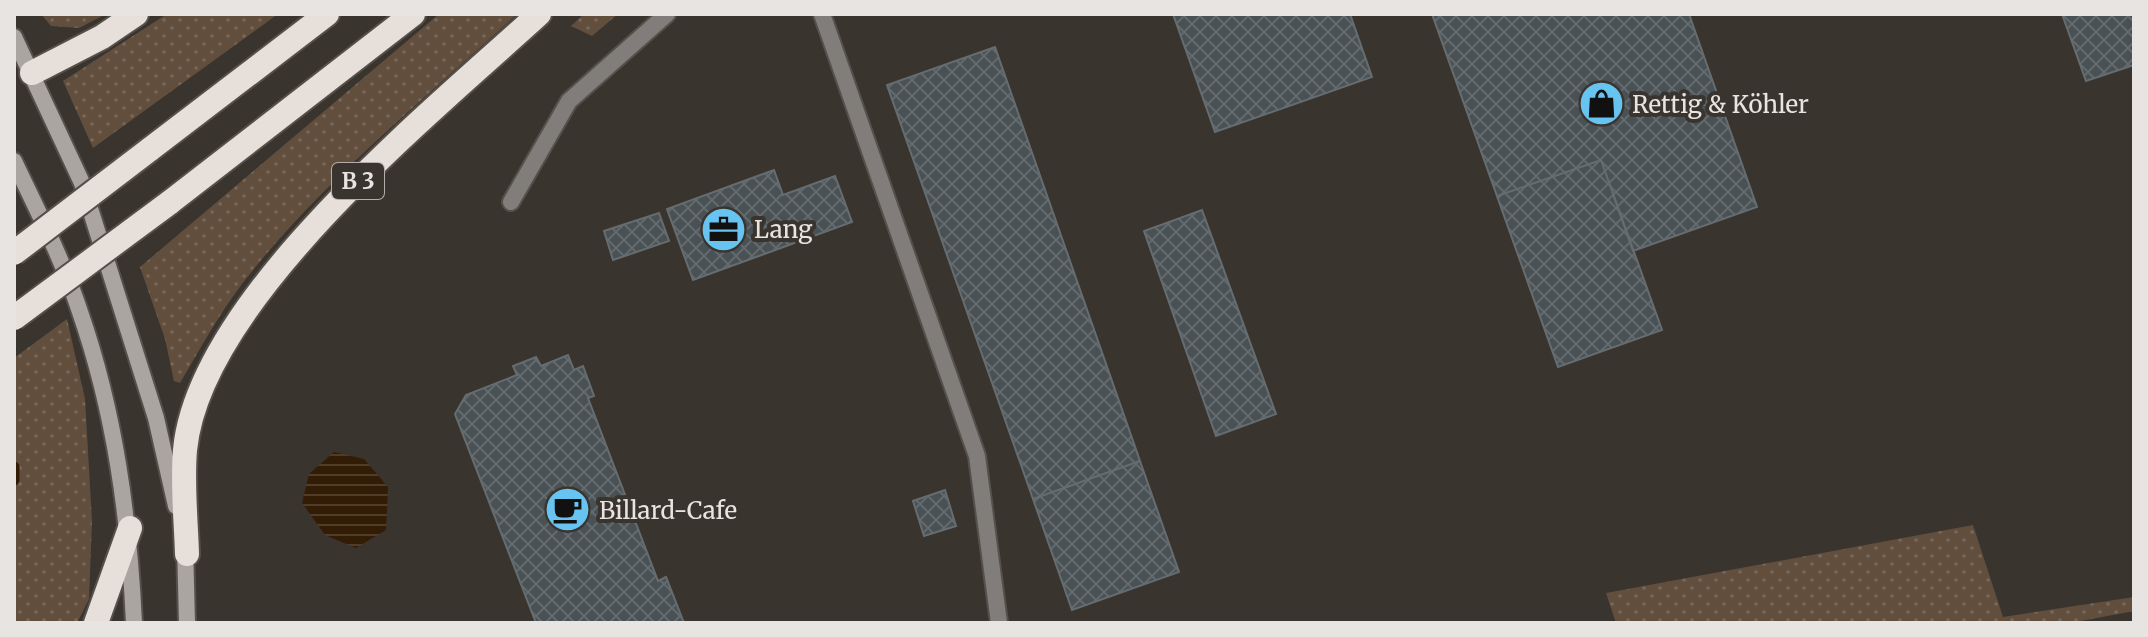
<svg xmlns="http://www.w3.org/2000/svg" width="2148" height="637" font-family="Merriweather,serif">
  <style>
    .grass { fill: url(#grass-dots) }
    .water { fill: url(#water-rules) }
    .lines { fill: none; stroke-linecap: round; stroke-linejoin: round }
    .stream { stroke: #321c05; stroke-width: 11 }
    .building { fill: url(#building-cross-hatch); stroke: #656d71; stroke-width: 2 }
    .lane-casing { stroke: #56504b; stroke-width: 20 }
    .street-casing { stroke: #56504b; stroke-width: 20 }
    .secondary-casing { stroke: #56504b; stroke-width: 20 }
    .highway-casing { stroke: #56504b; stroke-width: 28 }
    .lane { stroke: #807d7b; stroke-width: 16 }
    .street { stroke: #807d7b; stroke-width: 16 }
    .secondary { stroke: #aaa5a1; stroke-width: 16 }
    .highway { stroke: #e7e0da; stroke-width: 24 }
    .highway-bridge-casing { stroke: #56504b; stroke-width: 28; stroke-linecap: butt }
    .highway-bridge { stroke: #e7e0da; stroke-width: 24 }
    .labels { text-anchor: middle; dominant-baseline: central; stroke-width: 8; stroke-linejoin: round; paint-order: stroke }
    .shield { fill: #3a342f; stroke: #b4afac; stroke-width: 2 }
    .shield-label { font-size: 22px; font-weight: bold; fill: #e8e4e1 }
    .poi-label { font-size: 24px; fill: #e8e4e1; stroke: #3a342f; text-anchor: start }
  </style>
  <defs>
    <pattern id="grass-dots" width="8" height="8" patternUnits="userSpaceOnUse" patternTransform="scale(2)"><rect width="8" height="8" fill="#614e3d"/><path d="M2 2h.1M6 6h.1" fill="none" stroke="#786759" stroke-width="1.8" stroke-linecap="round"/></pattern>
    <pattern id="water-rules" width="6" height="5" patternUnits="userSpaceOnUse" patternTransform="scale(2)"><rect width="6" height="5" fill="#321c05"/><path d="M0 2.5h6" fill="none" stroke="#503d29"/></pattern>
    <pattern id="building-cross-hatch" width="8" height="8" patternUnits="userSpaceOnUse" patternTransform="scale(2)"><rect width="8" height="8" fill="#495155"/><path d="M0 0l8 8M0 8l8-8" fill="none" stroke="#636a6d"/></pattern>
  </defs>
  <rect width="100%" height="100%" fill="#3a342f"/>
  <path class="grass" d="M 41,14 L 106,14 L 79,28 L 51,26 Z
    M 167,14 L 278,14 L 93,148 L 63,81 Z
    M 439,14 L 517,14 C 428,96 330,175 253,270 C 224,305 203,344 180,383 L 174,381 L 165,339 L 140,267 Z
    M 584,14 L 618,14 L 592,36 L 571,26 Z
    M 67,319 L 85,399 L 92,521 L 89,599 L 77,623 L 14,623 L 14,358 Z
    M 1973,525 L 2003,617 L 2134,597 L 2134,611 L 2070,623 L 1616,623 L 1606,593 Z"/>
  <path class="water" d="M 334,452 L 364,459 L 388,487 L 386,530 L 356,548 L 325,535 L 302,503 L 309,474 Z"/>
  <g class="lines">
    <path class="stream" d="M 14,467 L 14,480"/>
  </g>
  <path class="building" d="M 1173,14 L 1350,14 L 1372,77 L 1215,132 Z
    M 1432,14 L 1689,14 L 1757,207 L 1633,251 L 1601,160 L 1497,196 Z
    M 2062,14 L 2134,14 L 2134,65 L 2086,81 Z
    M 995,47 L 1140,461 L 1033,499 L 887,85 Z
    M 1601,160 L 1662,330 L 1558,367 L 1497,196 Z
    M 774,170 L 783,195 L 835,176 L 852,222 L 693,280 L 667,209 Z
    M 1202,210 L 1276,414 L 1216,436 L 1144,231 Z
    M 659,213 L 669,241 L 613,260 L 604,231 Z
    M 568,355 L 574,370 L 583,366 L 594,396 L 588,398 L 658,581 L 666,577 L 684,623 L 536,623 L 455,414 L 466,395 L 517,375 L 513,366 L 536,357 L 541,366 Z
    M 1140,461 L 1179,572 L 1072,610 L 1033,499 Z
    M 945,490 L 956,526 L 924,536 L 913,501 Z"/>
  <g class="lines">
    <defs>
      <path id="lane" d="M 822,14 L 977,456 L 999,623"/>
      <path id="street" d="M 511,202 L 569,101 L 667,14"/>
      <path id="secondary" d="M 14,37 L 82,183 L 156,418 L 176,506
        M 14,161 C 37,210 63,260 80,312 C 115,413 129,517 134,623
        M 185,545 L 187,623"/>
      <path id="highway" d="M 32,73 L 102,37 L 136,14
        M 149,150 L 327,14
        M 169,203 L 413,14
        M 187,554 C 186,520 182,484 185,450 C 199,300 432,112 539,14
        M 96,623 L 130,528"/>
    </defs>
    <use href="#lane" class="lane-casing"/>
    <use href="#street" class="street-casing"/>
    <use href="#secondary" class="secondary-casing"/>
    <use href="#highway" class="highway-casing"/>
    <use href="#lane" class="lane"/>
    <use href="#street" class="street"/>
    <use href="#secondary" class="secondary"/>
    <use href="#highway" class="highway"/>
    <defs>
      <path id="highway-bridge" d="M 14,253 L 149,150
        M 14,318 L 169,203"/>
    </defs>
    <use href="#highway-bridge" class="highway-bridge-casing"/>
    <use href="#highway-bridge" class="highway-bridge"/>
  </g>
  <defs>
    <symbol id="shop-disc" viewBox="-11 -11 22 22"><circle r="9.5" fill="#67c4f0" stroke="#3a342f"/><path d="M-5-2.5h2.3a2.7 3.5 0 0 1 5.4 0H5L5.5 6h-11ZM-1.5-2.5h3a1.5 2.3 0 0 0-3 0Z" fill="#111"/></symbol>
    <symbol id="office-disc" viewBox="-11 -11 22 22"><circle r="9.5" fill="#67c4f0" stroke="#3a342f"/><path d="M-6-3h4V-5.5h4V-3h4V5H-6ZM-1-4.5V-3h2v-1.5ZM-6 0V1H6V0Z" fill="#111"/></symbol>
    <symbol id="cafe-disc" viewBox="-11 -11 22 22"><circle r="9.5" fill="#67c4f0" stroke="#3a342f"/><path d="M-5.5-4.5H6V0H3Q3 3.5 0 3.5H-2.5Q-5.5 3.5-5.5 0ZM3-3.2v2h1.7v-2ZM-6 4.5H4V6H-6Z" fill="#111"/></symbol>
  </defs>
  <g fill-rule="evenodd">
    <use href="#shop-disc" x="1576" y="78" width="51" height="51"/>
    <use href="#office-disc" x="698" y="204" width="51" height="51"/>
    <use href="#cafe-disc" x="542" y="484" width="51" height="51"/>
  </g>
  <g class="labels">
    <rect class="shield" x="332" y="163" width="52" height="36" rx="6"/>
    <g class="shield-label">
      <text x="358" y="181">B 3</text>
    </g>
    <g class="poi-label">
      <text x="1632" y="104">Rettig &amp; Köhler</text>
      <text x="754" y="229">Lang</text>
      <text x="599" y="510">Billard-Cafe</text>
    </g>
  </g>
  <rect width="2148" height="637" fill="none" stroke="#e8e4e1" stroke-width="32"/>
</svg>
